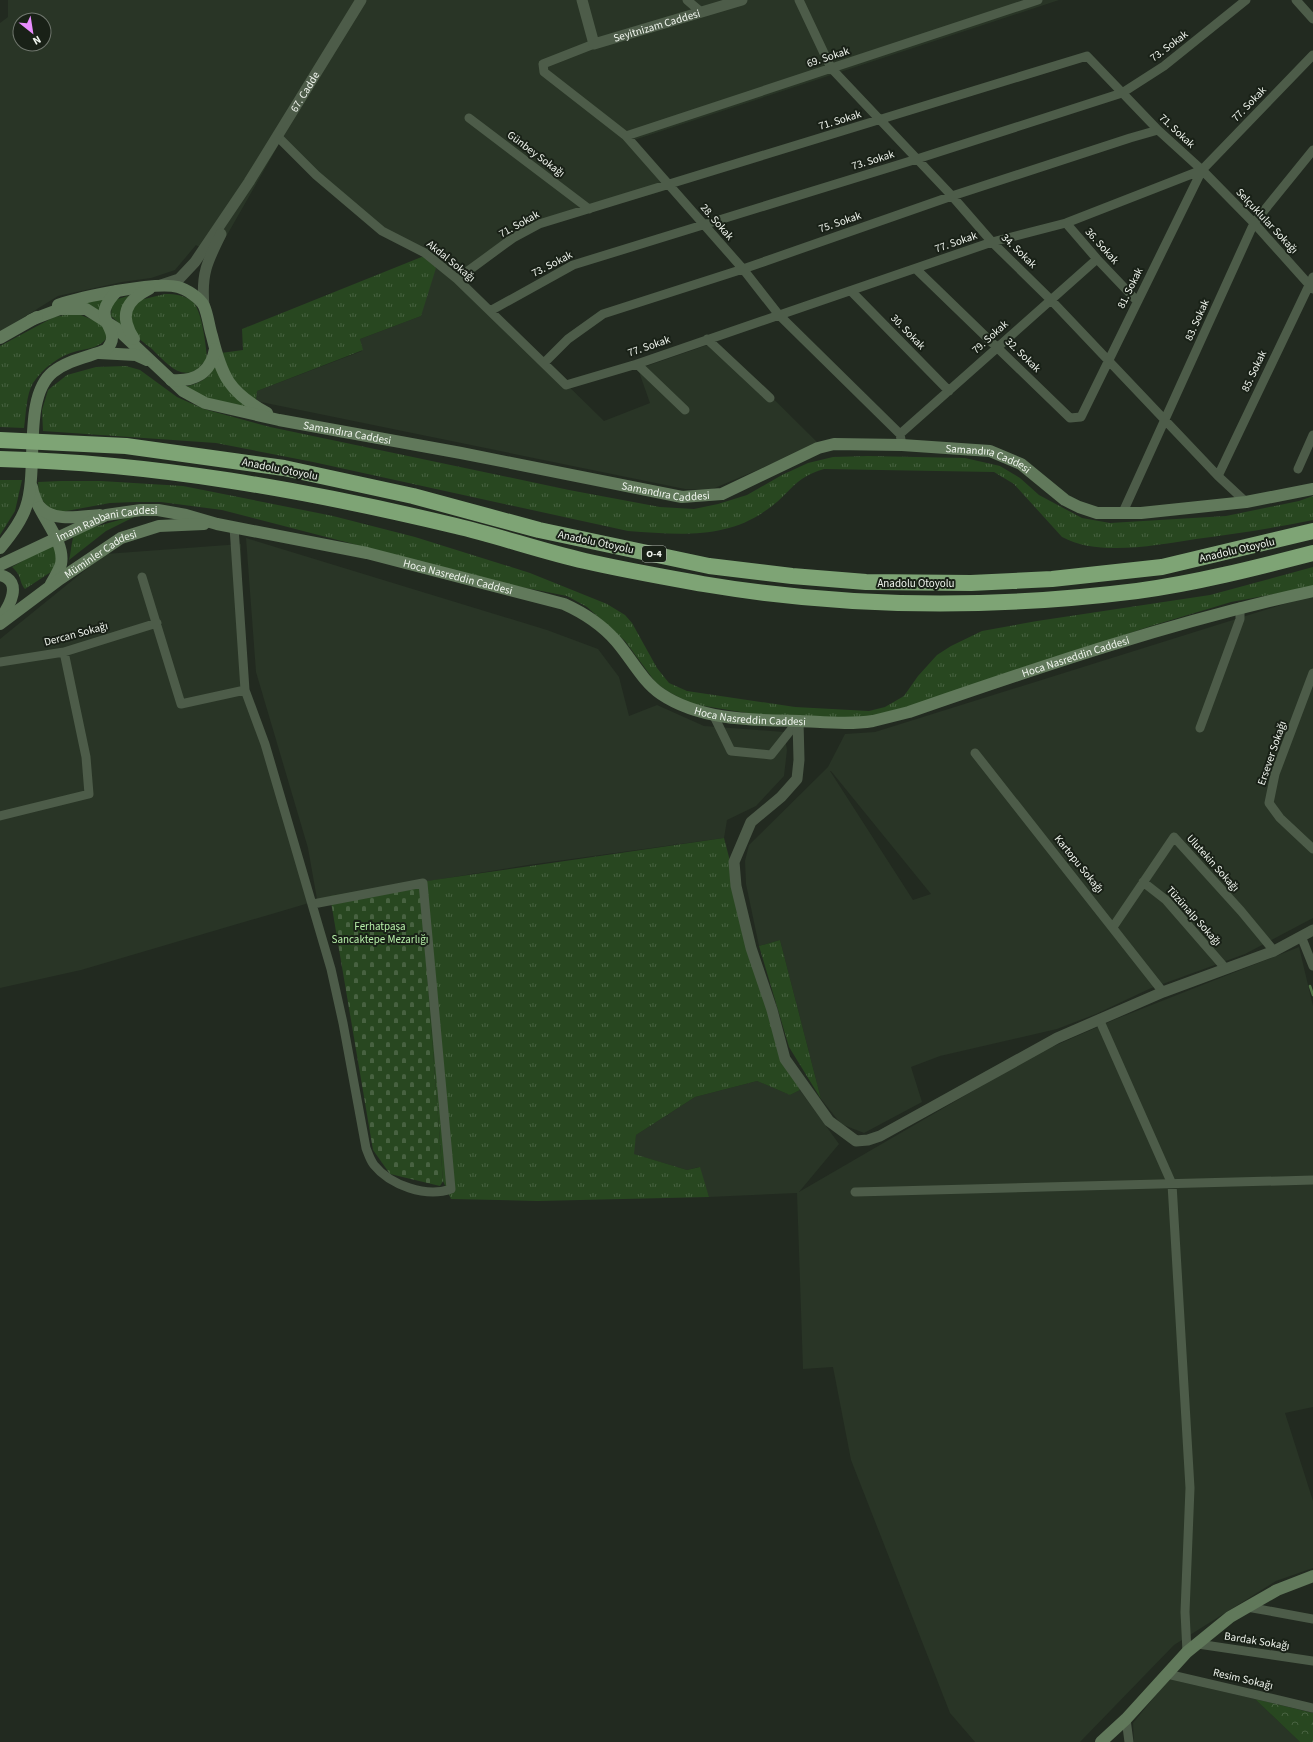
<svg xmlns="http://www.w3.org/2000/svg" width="1313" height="1742" font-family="'Source Sans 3',sans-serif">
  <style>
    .built { fill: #293526; fill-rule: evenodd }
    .grass { fill: url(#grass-tufts) }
    .cemetery { fill: url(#cemetery-stones) }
    .park { fill: url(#park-crowns) }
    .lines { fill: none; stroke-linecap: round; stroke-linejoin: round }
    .stream { stroke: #517548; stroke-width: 2.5 }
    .minor { stroke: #4d5c49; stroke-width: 9 }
    .tertiary { stroke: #4d5c49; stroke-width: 11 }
    .secondary { stroke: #61795b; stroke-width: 12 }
    .motorway { stroke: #7ea475; stroke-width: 16 }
    .labels { text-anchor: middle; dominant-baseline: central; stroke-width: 4; stroke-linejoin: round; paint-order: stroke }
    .shield { fill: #192117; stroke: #b0b5ae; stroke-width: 1 }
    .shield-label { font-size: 10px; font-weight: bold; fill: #f0f5ee }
    .street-label { font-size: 11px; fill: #f0f5ee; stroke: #192117 }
    .park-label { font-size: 11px; fill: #b7efa9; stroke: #192117 }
  </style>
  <defs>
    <pattern id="grass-tufts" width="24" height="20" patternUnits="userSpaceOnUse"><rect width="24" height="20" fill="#284720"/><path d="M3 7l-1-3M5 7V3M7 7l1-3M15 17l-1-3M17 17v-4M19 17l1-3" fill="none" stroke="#486241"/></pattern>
    <pattern id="cemetery-stones" width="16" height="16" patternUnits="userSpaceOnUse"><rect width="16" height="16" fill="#284720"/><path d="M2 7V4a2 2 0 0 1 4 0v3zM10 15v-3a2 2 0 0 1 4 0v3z" fill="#486241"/></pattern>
    <pattern id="park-crowns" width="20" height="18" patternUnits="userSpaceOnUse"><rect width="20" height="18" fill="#284720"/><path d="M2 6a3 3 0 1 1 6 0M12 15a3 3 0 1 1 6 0" fill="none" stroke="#486241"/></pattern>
  </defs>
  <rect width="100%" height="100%" fill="#222a20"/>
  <path class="built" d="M 8,0 L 1059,0 L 628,142 L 670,189 L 541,226 L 516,240 L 462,282 L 604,421 L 650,403 L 638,369 L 716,342 L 819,444 L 710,490 L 685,489 L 256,401 L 257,391 L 362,351 L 360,339 L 421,316 L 424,256 L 382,233 L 279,144 L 215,256 L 196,245 L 175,270 L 151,278 L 122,282 L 58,296 L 0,332 L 0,23 L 8,17 ZM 20,20 L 44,20 L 44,44 L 20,44 Z
    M 246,538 L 547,630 L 598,649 L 619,677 L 629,716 L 657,705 L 704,726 L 784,732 L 787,750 L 784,776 L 756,806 L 727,820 L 724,838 L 528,865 L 317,899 L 308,848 L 256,672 Z
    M 241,544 L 244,676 L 309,903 L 81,970 L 0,988 L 0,639 L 105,554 Z
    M 1313,595 L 1313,918 L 1245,954 L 1149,989 L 1096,1014 L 1057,1029 L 940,1056 L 911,1067 L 922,1102 L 864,1133 L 841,1124 L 821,1099 L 780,940 L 759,946 L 746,884 L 745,861 L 749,845 L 828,767 L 845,734 L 875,732 ZM 830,771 L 831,771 L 931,894 L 913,900 Z
    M 1299,947 L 1313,1006 L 1313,1407 L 1285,1413 L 1313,1501 L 1313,1568 L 1276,1581 L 1174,1645 L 1080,1742 L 975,1742 L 950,1713 L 851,1460 L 833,1367 L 803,1369 L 797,1193 L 709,1197 L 699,1167 L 687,1170 L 633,1154 L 636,1135 L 695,1097 L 757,1081 L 790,1095 L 800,1090 L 839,1144 L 799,1192 L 1038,1053 L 1116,1019 Z
    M 1169,1679 L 1255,1699 L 1300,1742 L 1134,1742 L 1133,1723 Z"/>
  <path class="grass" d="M 424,256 L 436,268 L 421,316 L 360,339 L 363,350 L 257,391 L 256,401 L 233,382 L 221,353 L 243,350 L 242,329 Z
    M 165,294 C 175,294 186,295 194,303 C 202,313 206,345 207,358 C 187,388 169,366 152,349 C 146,344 135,337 132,329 C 130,325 130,319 129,314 L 140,300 Z
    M 131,295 L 123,327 L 111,316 L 112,302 L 118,299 Z
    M 105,299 L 101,313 L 73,304 Z
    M 75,313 C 84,316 115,326 105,340 C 98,348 86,349 77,351 C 60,355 43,368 33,383 C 26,395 26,415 24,428 L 0,427 L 0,346 L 54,317 Z
    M 216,363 L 258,410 L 207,398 L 184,387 C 199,384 211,378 216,363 Z
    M 126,366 L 140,370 L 177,397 L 204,409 L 270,427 L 389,452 L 569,490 L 660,507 L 694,509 L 718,504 L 747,495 L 782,475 L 808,463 L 833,457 L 868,456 L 965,458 L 1000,466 L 1020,478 L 1039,495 L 1082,518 L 1110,523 L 1226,516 L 1299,501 L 1313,496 L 1313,520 C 1274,528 1235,534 1196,539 C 1156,545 1099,557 1062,537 L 1014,484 L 994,472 L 824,469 C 792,478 790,495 765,511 C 724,540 675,534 628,531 L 313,462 L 216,443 L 43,431 L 42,410 L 48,390 L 67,375 L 96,367 Z
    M 0,480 L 22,480 L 15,511 L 0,535 Z
    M 61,481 L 101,481 L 183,486 L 333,516 L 415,537 L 530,573 L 607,604 L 625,615 L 632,623 L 657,668 L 669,683 L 687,691 L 795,707 L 869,711 L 885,707 L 904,696 L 918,676 L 937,655 L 951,646 L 982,631 L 1037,621 L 1210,595 L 1313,567 L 1313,587 L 1231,602 L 1148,627 L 911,707 L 873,717 L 840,719 L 753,714 L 692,704 L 669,692 L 656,683 L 625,641 L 587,607 L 567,596 L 511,585 L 222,510 L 161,502 L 135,502 L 110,503 L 61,512 L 51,511 L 39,496 L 38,482 Z
    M 138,515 L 106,531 L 69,560 C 71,553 71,545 73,538 C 75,530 129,518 138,515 Z
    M 54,543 L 57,563 L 51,572 L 25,589 C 18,580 23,577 12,567 Z
    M 724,838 L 779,1050 L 800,1090 L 790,1095 L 757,1081 L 695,1097 L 636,1135 L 634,1154 L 687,1170 L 700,1167 L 709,1197 L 537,1201 L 451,1199 L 443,1181 L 420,882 Z
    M 780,940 L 821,1099 L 789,1047 L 759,946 Z"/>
  <path class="cemetery" d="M 420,882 L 443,1181 L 440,1186 L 390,1174 L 373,1150 L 330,896 Z"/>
  <path class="park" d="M 1255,1699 L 1313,1713 L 1313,1742 L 1300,1742 Z"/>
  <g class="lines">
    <path class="stream" d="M 1310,986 L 1313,995"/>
    <path class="minor" d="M 687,0 L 701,12
      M 799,0 L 831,68 L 952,196 L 992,242 L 1050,299 L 1218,476 L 1246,502
      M 1296,0 L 1313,19
      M 594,44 L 543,64 L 544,72 L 626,136 L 743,269 L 779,315 L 900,434 L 902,445
      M 469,118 L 589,209
      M 277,136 L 316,175 L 382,231 L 425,253 L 457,279 L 566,385 L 637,364 L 992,242 L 1066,223 L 1202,170 L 1313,55
      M 626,136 L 1038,0
      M 1066,223 L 1097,259 L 1137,301
      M 916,269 L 1070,418 L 1081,417 L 1202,170
      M 457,279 L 513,238 L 539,224 L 1087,56 L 1158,130 L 1202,170 L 1254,223 L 1313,289
      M 851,291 L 949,391
      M 490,311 L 573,265 L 917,159 L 1122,93 L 1164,66 L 1246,0
      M 707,339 L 770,398
      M 544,363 L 568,339 L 603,314 L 743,269 L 952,196 L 1130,138 L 1158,130
      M 637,364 L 685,410
      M 900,434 L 1097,259
      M 1298,469 L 1313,435
      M 1218,476 L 1313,277
      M 1123,512 L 1254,223 L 1313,150
      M 234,527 L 245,690 L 265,744 L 331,969 L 343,1023 L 366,1148 C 368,1153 370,1160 374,1165 C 390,1185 426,1198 451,1189 L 423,883 L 313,904
      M 142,577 L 181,704 L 245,690
      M 0,662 L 64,652 L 157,623
      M 1313,673 L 1275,774 L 1269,803 L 1280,818 L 1313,849
      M 713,714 L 731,751 L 771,755 L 798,721
      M 1200,728 L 1240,619 L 1240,607
      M 975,753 L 1163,992
      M 0,816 L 89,794 L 86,757 L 64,652
      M 1143,882 L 1166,900 L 1226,969
      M 1113,927 L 1174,837 L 1241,911 L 1274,951
      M 1301,936 L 1313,966
      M 1099,1019 L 1172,1184 L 1190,1488 L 1185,1612 L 1187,1652
      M 855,1192 L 1313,1180
      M 1247,1607 L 1313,1619
      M 1198,1644 L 1313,1661
      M 1167,1674 L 1313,1708
      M 1126,1719 L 1129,1742"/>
    <g class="tertiary">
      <path id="s1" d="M 582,0 L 594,44 L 742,0"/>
      <path id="s2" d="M 161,285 L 179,279 L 195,262 L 249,182 L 361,0"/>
      <path d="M 204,306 C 201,274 207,262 221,234"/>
      <path d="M 798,721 L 799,760 L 797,779 L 781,797 L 751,822 L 734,862 L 736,886 L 751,948 L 772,1010 L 785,1059 L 829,1121 L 856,1141 L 868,1140 L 880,1136 L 1057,1038 L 1163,992 L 1274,951 L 1313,930"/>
    </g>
    <g class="secondary">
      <path d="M 58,305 C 81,297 156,281 178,287 C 186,289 200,298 204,306 C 208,315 209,327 212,336 C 222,377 229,392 267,413"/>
      <path id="s3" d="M 31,320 L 60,309 L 86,309 L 116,328 L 183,391 L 205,403 L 279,420 L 461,453 L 682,497 L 722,494 L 818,448 L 834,444 L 902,445 L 990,451 L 1021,464 L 1065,500 L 1079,507 L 1097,513 L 1141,513 L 1246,502 L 1313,489"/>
      <path d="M 0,338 L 37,317"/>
      <path d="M 134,339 C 119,316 125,301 149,289"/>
      <path d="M 99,353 L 136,355 L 147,360"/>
      <path d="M 171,380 C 195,382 211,373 215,349"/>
      <path d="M 32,487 C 35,512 66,539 61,564 C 59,571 54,578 51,584"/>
      <path d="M 40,507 C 54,523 82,516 100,515"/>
      <path d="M 0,548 C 11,535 21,522 26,507 C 39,470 22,397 53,372 C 68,360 88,357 106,350 C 122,333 101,325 105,309 C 107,302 112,296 117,291"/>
      <path id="s4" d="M 0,565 L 106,515 L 141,510 L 158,510 L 186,515 L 217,524 L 367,553 L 564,604 C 584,613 602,625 616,641 C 631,658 642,681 661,694 C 701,721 755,720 800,721 C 824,722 849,725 873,721 C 885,718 897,715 909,712 C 1042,666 1175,621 1313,591"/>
      <path d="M 0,575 C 24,581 9,607 0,619"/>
      <path id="s5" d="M 0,624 L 60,579 L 121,538 L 159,526 L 204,524"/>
      <path d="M 1101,1742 L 1126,1719 L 1187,1652 L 1230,1617 L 1277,1590 L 1313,1576"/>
    </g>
    <path class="motorway" d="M 0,440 L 126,446 L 284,468 L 413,496 L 539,530 L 709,566 L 792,576 L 866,582 L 971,583 L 1052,579 L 1162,567 L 1313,531
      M 0,459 C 154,463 306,490 456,526 C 499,536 541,551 585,561 C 624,570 664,577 703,584 C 846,608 993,609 1137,591 C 1196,583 1255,568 1313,553"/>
  </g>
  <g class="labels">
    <rect class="shield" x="642" y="546" width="24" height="16" rx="3"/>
    <g class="shield-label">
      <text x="654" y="554">O-4</text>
    </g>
    <g class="street-label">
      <text stroke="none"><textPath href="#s1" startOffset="111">Seyitnizam Caddesi</textPath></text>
      <text transform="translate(1169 46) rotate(-37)">73. Sokak</text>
      <text transform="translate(828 57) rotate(-18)">69. Sokak</text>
      <text stroke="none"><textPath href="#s2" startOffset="245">67. Cadde</textPath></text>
      <text transform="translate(1249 104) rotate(-46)">77. Sokak</text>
      <text transform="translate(840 120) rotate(-17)">71. Sokak</text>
      <text transform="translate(1177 131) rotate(43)">71. Sokak</text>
      <text transform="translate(536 154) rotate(37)">Günbey Sokağı</text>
      <text transform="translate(873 160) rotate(-17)">73. Sokak</text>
      <text transform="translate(1267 221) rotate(47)">Selçuklular Sokağı</text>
      <text transform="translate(717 222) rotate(49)">28. Sokak</text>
      <text transform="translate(840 222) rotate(-19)">75. Sokak</text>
      <text transform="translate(519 224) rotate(-29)">71. Sokak</text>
      <text transform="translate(956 242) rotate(-19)">77. Sokak</text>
      <text transform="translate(1102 246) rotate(48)">36. Sokak</text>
      <text transform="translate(1019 251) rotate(44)">34. Sokak</text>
      <text transform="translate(451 261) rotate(39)">Akdal Sokağı</text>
      <text transform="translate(552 264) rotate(-27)">73. Sokak</text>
      <text transform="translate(1130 288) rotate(-64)">81. Sokak</text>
      <text transform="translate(1197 320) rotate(-66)">83. Sokak</text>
      <text transform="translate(908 332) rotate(46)">30. Sokak</text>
      <text transform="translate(990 337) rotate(-42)">79. Sokak</text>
      <text transform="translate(649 346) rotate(-19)">77. Sokak</text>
      <text transform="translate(1023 355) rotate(44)">32. Sokak</text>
      <text transform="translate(1254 371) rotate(-65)">85. Sokak</text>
      <text stroke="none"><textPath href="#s3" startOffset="355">Samandıra Caddesi</textPath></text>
      <text stroke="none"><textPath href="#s3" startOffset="1015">Samandıra Caddesi</textPath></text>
      <text transform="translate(280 469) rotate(11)">Anadolu Otoyolu</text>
      <text stroke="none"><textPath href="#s3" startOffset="679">Samandıra Caddesi</textPath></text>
      <text stroke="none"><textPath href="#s4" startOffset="116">İmam Rabbani Caddesi</textPath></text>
      <text transform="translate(596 542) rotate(12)">Anadolu Otoyolu</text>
      <text transform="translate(1237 550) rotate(-13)">Anadolu Otoyolu</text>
      <text stroke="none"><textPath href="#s5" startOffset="123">Müminler Caddesi</textPath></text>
      <text stroke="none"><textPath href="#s4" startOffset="477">Hoca Nasreddin Caddesi</textPath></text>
      <text x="916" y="583">Anadolu Otoyolu</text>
      <text transform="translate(76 634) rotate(-15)">Dercan Sokağı</text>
      <text stroke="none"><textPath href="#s4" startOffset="1150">Hoca Nasreddin Caddesi</textPath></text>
      <text stroke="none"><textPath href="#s4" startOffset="814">Hoca Nasreddin Caddesi</textPath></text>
      <text transform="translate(1272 753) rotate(-71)">Ersever Sokağı</text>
      <text transform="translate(1213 863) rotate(48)">Ulutekin Sokağı</text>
      <text transform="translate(1079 864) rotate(51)">Kartopu Sokağı</text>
      <text transform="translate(1194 916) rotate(48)">Tüzünalp Sokağı</text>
      <text transform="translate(1257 1641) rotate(9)">Bardak Sokağı</text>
      <text transform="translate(1243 1679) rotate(13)">Resim Sokağı</text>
    </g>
    <g class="park-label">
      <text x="380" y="926">Ferhatpaşa<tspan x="380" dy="13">Sancaktepe Mezarlığı</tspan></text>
    </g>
  </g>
  <g transform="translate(32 32) rotate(150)"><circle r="19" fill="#192117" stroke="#6f766d"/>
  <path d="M0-3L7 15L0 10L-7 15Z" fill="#e98efe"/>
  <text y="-6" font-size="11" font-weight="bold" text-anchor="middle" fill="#f0f5ee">N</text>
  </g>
</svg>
